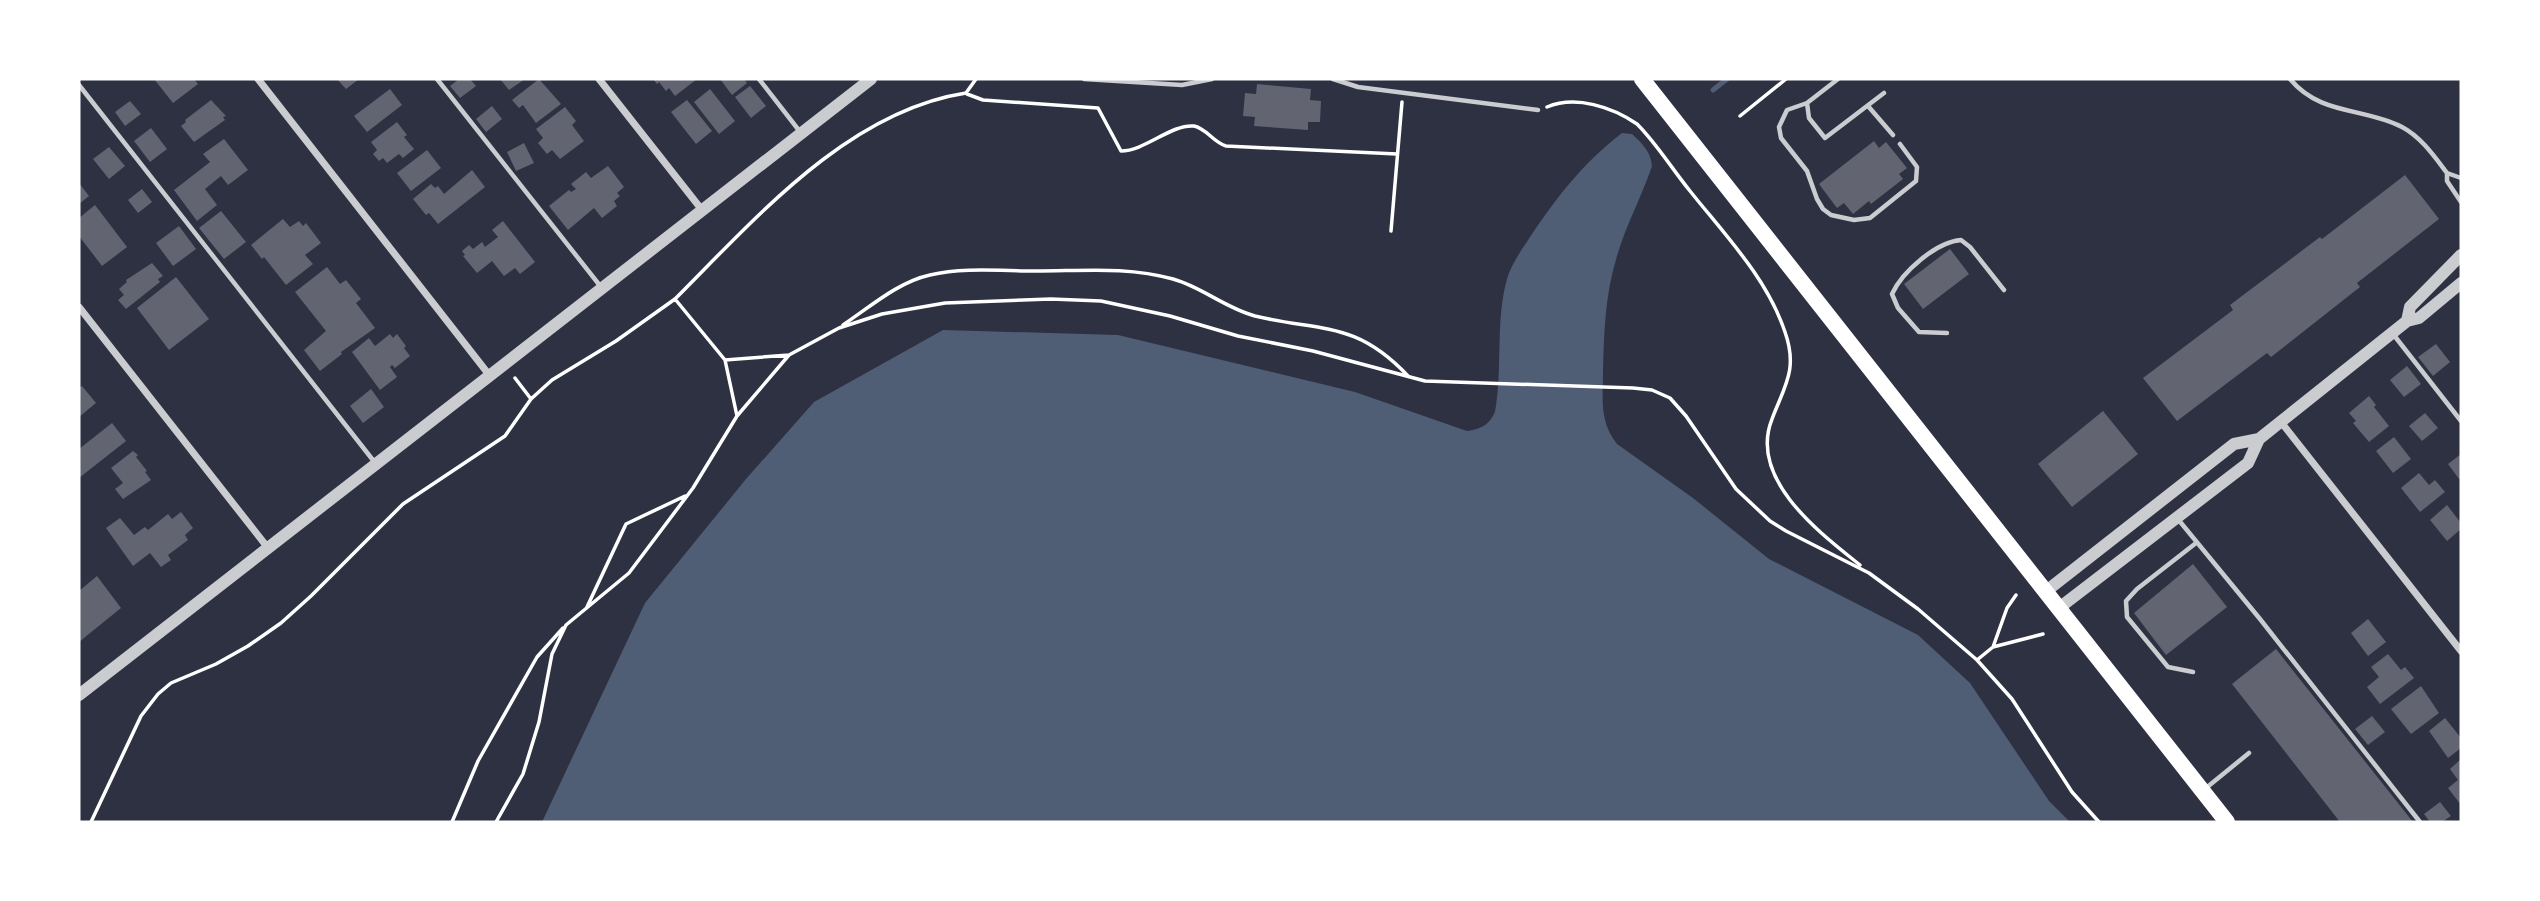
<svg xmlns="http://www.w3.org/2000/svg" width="2540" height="901" font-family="Roboto,sans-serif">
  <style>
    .water { fill: #4f5d75 }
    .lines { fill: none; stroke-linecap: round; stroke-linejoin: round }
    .stream { stroke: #4f5d75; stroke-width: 5 }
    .building { fill: #626471 }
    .path { stroke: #fff; stroke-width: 3.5 }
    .service { stroke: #caccd0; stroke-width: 4.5 }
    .minor { stroke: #caccd0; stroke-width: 7 }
    .tertiary { stroke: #caccd0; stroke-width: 12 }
    .primary { stroke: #fff; stroke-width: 16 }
  </style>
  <rect width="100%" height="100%" fill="#2d3142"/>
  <path class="water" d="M 1622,133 L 1632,134 C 1642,143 1651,152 1652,166 C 1642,196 1626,225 1617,256 C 1605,295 1604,332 1603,372 C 1603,399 1599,421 1617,444 L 1693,498 L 1769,559 L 1918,635 L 1970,683 L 2049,801 L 2070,822 L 542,822 L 645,603 L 746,479 L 814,402 L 943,330 L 1118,335 L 1355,392 L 1467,431 C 1481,429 1489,425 1495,412 C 1503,369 1495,321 1507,279 C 1511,265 1522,249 1530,237 C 1556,198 1584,162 1622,133 Z"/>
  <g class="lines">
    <path class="stream" d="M 1713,90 L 1727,79"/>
  </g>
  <path class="building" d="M 154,79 L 194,79 L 198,84 L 173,103 Z
    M 337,79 L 359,79 L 346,89 Z
    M 459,79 L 470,79 L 476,86 L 460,98 L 450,86 Z
    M 500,79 L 525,79 L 509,90 Z
    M 539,79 L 561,104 L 536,123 L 523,105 L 519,108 L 512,100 Z
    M 653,79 L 697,79 L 675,96 L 669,88 L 666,91 L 659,82 L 657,84 Z
    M 720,79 L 744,79 L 747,83 L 732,95 Z
    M 1257,84 L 1311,89 L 1310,100 L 1321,101 L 1320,122 L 1308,122 L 1308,130 L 1254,126 L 1255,117 L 1243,116 L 1245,93 L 1256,94 Z
    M 750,86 L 766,106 L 751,118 L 735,97 Z
    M 390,89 L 402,105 L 367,132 L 354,116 Z
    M 710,89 L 735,121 L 719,134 L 694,102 Z
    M 211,100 L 226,116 L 223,117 L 225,120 L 194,142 L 181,126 L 186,122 L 185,120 Z
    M 687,100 L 712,131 L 696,144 L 671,112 Z
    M 130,101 L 141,114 L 125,126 L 115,112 Z
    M 492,106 L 502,119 L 486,132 L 476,119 Z
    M 565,107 L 576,121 L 572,125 L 584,141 L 560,159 L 552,150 L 547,154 L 538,143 L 543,138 L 536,129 Z
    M 397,122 L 407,135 L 404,137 L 414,149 L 403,158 L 399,154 L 387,163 L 383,158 L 379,161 L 373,154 L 377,150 L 371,142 Z
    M 151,128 L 167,149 L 150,162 L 134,141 Z
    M 224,139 L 248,170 L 228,185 L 221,176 L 205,189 L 217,205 L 197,221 L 174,190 L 210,162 L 203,154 Z
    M 1874,141 L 1879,148 L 1886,142 L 1907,168 L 1899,174 L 1903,179 L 1871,204 L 1869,201 L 1853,214 L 1844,203 L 1837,208 L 1819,184 Z
    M 524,143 L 534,163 L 516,171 L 507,152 Z
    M 109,147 L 125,166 L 109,179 L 93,159 Z
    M 427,150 L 441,168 L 411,191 L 397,173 Z
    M 608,166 L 624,187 L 617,193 L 620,196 L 614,201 L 617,206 L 602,218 L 594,208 L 568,230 L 549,206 L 569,190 L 571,192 L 576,189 L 571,184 L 586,172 L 591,178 Z
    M 472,170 L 485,187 L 438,224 L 429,213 L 426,215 L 413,199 L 431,184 L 435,188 L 438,186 L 444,194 Z
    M 2405,175 L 2439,219 L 2357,283 L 2360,287 L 2271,357 L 2267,353 L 2177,421 L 2143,378 L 2233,310 L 2230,305 L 2320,237 L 2322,239 Z
    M 79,183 L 89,196 L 79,204 Z
    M 142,189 L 152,202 L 138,213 L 128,200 Z
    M 95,205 L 127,247 L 102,266 L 79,236 L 79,218 Z
    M 221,211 L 246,242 L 224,259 L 199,228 Z
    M 283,219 L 290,227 L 299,221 L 303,226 L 306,223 L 321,243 L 305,255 L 313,264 L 286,285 L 264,257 L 262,259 L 251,245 Z
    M 503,221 L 535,262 L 520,274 L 515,268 L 504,276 L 492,261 L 477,273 L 463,256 L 465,255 L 462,251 L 469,245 L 473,249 L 482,242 L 485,247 L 498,237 L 492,230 Z
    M 179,226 L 196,249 L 173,266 L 156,243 Z
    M 1950,249 L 1969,274 L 1923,309 L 1904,284 Z
    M 152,263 L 163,276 L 158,279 L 160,282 L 126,309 L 118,300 L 124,295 L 119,289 L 127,282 L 126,280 Z
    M 327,267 L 340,284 L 346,280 L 361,299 L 356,303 L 375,328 L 341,352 L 342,354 L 320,371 L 304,350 L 326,331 L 295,292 Z
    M 176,277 L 209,319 L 169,350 L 137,308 Z
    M 390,334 L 393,338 L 397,334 L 406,346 L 404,348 L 410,356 L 395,368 L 392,365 L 390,367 L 397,377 L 380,390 L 352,352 L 369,338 L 375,346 Z
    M 2436,344 L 2450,362 L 2433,376 L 2418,357 Z
    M 2407,366 L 2421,384 L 2404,397 L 2390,380 Z
    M 82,386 L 96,403 L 79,417 L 79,388 Z
    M 371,389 L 384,407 L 363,423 L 350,406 Z
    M 2369,396 L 2376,405 L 2374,407 L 2389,426 L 2369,442 L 2353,423 L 2356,421 L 2349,413 Z
    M 2103,411 L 2138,454 L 2072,507 L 2038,464 Z
    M 2425,413 L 2438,428 L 2422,441 L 2409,426 Z
    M 112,423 L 126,441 L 79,478 L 79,449 Z
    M 2394,437 L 2411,459 L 2393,473 L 2376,451 Z
    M 133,451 L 138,455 L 136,457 L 147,471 L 145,472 L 151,480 L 123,499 L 115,489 L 123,483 L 111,468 Z
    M 2461,454 L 2461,478 L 2459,479 L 2448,464 Z
    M 2419,473 L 2429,485 L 2435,480 L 2445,492 L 2420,512 L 2401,488 Z
    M 2447,505 L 2461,523 L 2461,529 L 2447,541 L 2430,520 Z
    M 181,512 L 193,528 L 185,535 L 188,540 L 168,555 L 171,560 L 161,567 L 150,553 L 133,566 L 106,528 L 120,518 L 134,535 L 145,527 L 148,530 L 168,514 L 172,519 Z
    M 2193,564 L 2227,607 L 2166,655 L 2134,613 Z
    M 97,576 L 121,608 L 79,642 L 79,591 Z
    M 2368,619 L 2386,642 L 2368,656 L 2351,633 Z
    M 2276,649 L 2413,822 L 2340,822 L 2232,684 Z
    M 2388,654 L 2401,670 L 2405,667 L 2414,678 L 2380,704 L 2367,687 L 2379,677 L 2371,667 Z
    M 2421,686 L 2439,713 L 2411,734 L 2391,709 Z
    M 2372,716 L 2385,732 L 2368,745 L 2355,729 Z
    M 2445,718 L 2461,738 L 2461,748 L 2448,758 L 2429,731 Z
    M 2461,759 L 2461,805 L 2448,788 L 2458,780 L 2450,769 Z
    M 2440,802 L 2451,816 L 2442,822 L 2430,822 L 2424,814 Z"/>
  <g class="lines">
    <path class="path" d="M 967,94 L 983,100 L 1098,108 L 1121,151 C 1145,151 1171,124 1194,126 C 1206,128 1214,143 1226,146 L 1397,154
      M 1547,107 C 1576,95 1612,107 1637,124 C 1657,144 1672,169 1690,191 C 1725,235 1767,278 1785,332 C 1798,369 1785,385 1772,419 C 1748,479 1820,533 1860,565
      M 1740,116 L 1786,79
      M 1391,231 L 1402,102
      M 675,299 L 725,360 L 789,355
      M 843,325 C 870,307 898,282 930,275 C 964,267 1001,271 1036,271 C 1082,271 1127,266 1173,279 C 1202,287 1225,308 1255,316 C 1321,332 1355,320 1408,376
      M 725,360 L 737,416
      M 515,378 L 531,399
      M 587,607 L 626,524 L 685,496
      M 1993,647 L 2007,608 L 2016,595
      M 1977,660 L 1993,647 L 2043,634
      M 91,822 L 141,716 L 158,694 L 171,683 L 216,664 L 248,646 L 281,623 L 311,596 L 403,504 L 505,436 L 531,399 L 552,380 L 616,341 L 675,299 C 755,219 848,111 966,93 L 976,79
      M 452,822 L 478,761 L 537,657 L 563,628
      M 496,822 L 523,774 L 539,722 L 552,654 L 566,625 L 629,573 L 693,488 L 737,416 L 789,355 L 839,328 L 882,314 L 945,303 L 1051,299 L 1101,301 L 1170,316 L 1238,336 L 1313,351 L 1425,381 L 1633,388 L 1652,390 L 1670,398 L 1686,416 L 1736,489 L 1770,521 L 1786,531 L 1869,573 L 1918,609 L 1977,660 L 2012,699 L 2072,792 L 2099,822"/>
    <path class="service" d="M 437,79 L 601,287
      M 759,79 L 801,133
      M 1084,79 L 1182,85 L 1212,79
      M 1333,79 L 1358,87 L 1538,110
      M 1838,79 L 1807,103 L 1787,110 L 1779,127 L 1781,138 L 1807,171 L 1817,199 L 1823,209 L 1831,215 L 1854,220 L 1870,218 L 1916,181 L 1917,167 L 1900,144
      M 2290,79 C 2321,116 2363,107 2402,127 C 2421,137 2434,156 2447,173 L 2447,181 L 2461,202
      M 79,85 L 376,464
      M 1807,103 L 1809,118 L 1825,138 L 1884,93
      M 1868,106 L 1893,135
      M 2447,173 L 2461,178
      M 1947,333 L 1919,332 L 1898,308 L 1892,294 C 1902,272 1936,242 1961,240 L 1970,247 L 2004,290
      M 2393,334 L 2461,421
      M 2177,518 L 2260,619 L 2420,822
      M 2193,672 L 2168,667 L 2127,617 L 2126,601 L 2137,589 L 2196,543
      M 2206,788 L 2249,753"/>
    <path class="minor" d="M 258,79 L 490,376
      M 599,79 L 702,210
      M 79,307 L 268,548
      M 2281,422 L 2461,651"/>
    <path class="tertiary" d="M 2407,321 L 2410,307 L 2461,255
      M 2045,592 L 2234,444 L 2259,439 L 2407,321 L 2419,318 L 2461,283
      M 2059,608 L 2248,463 L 2259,439
      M 79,695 L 871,79"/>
    <path class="primary" d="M 1642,79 L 2227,822"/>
  </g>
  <rect width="2540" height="901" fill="none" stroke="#ffffff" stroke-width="161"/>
</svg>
